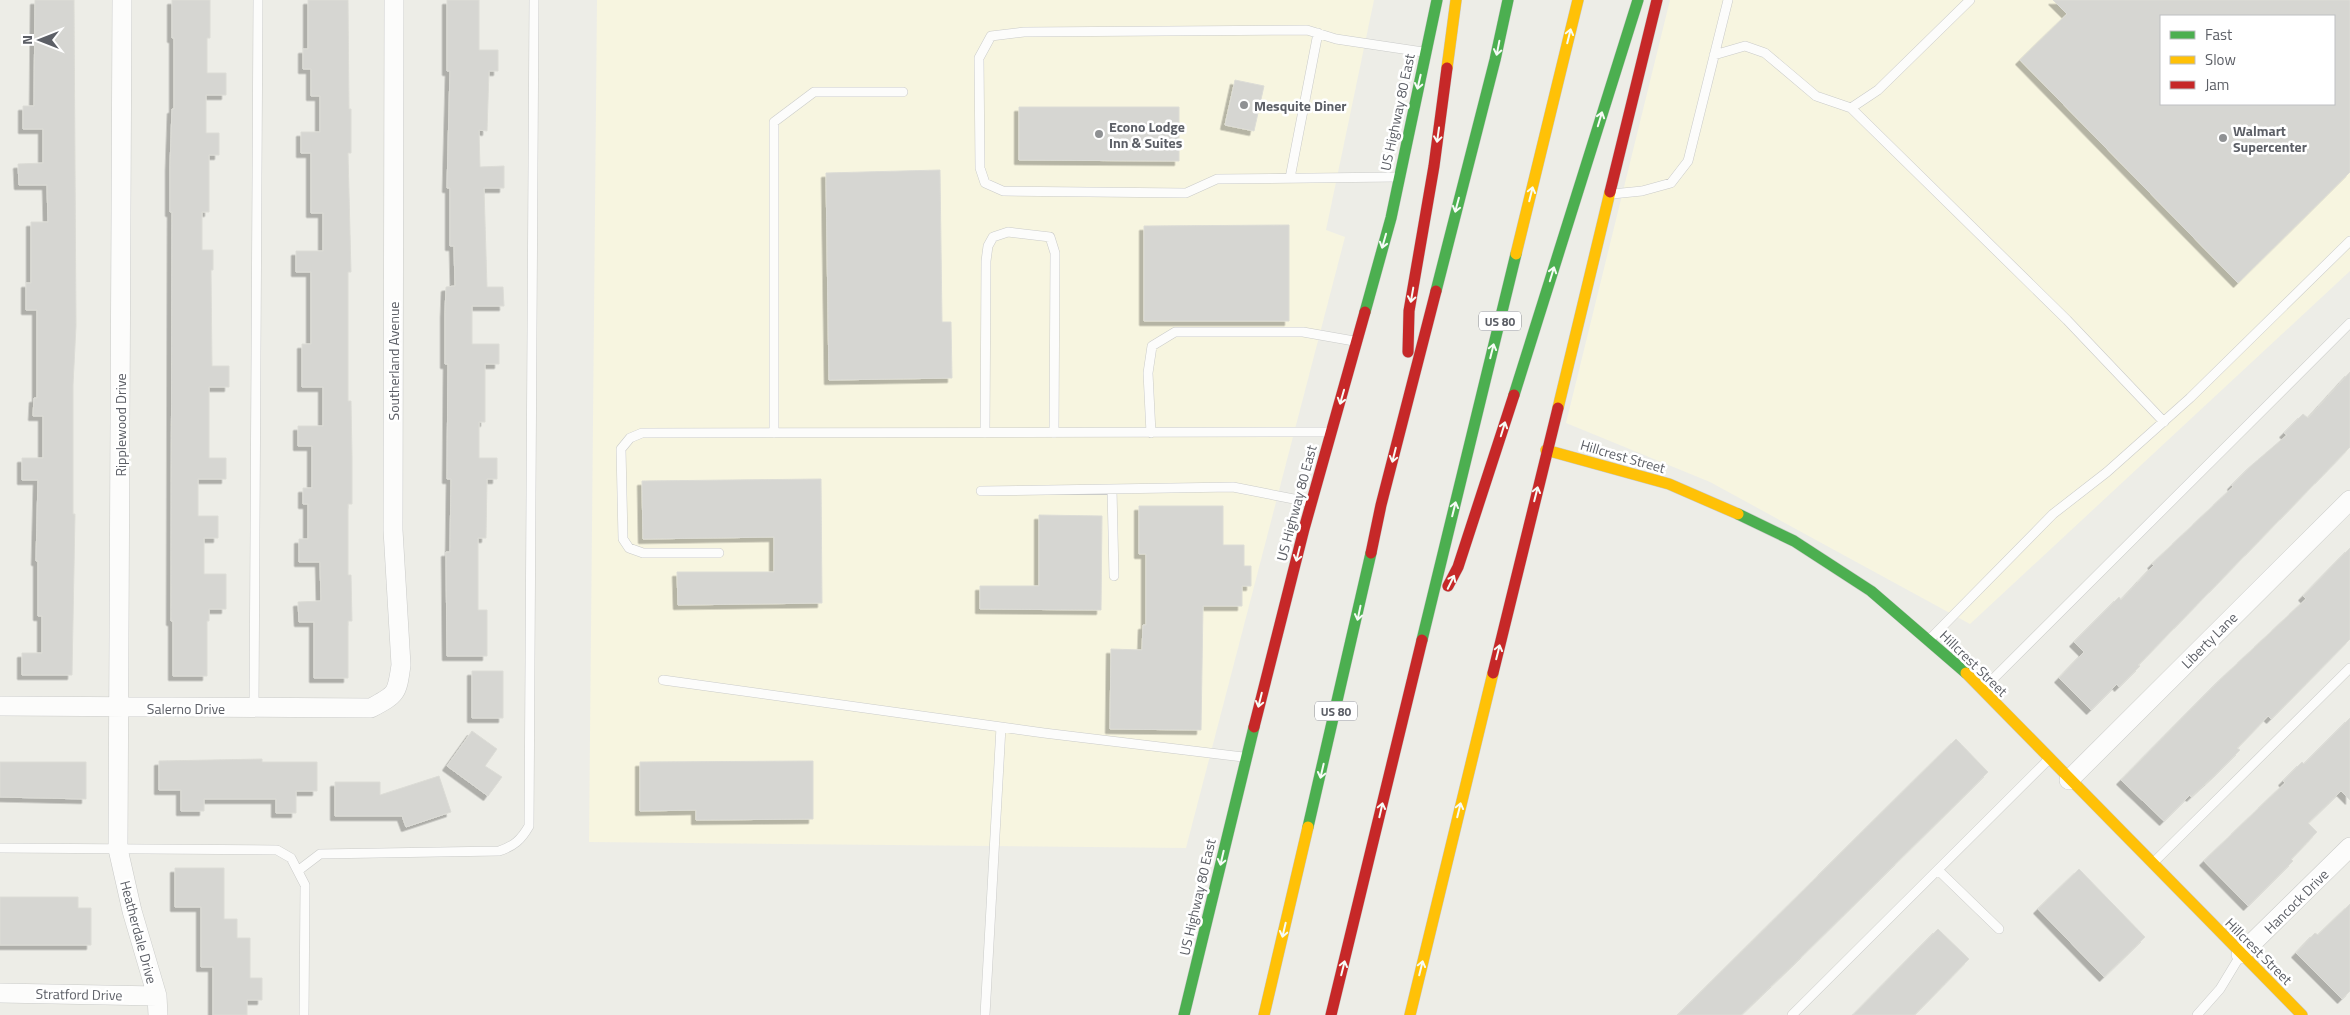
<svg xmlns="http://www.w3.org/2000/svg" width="2350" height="1015" font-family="'Titillium Web',sans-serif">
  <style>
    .commercial { fill: #f7f5e0; fill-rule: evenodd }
    .building { fill: #d6d6d2; stroke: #dcdcd6; fill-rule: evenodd; filter: url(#shadow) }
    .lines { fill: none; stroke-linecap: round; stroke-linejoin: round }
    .lane-casing { stroke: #cacbc9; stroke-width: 10 }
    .street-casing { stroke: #cacbc9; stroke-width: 20 }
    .fast-casing { stroke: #c8c9c8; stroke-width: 12 }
    .slow-casing { stroke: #c8c9c8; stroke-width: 12 }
    .jam-casing { stroke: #c8c9c8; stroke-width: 12 }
    .lane { stroke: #fcfcfb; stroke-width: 9 }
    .street { stroke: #fcfcfb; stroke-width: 19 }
    .fast { stroke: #4caf50; stroke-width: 11 }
    .slow { stroke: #ffc107; stroke-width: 11 }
    .jam { stroke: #c62828; stroke-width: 11 }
    .oneway { stroke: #f6fbf6 }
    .poi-dot { fill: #8f9193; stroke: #fff; stroke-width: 2 }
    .labels { text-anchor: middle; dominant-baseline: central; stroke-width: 5; stroke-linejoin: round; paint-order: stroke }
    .shield { fill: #fff; stroke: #8d8f94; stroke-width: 1 }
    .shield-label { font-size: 12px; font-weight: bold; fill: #5c5f66 }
    .poi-label { font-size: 14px; font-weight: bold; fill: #5c5f66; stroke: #fff; text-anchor: start }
    .street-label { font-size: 14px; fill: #5c5f66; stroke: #fff }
  </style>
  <defs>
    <filter id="shadow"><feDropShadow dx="-4.5" dy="4.5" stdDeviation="0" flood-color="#0004"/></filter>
  </defs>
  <rect width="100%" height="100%" fill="#edede7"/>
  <path class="commercial" d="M 597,0 L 1374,0 L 1326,230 L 1345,237 L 1186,848 L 589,842 Z
    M 1670,0 L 2350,0 L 2350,271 L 1970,624 L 1710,482 L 1566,423 ZM 2161,16 L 2334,16 L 2334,104 L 2161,104 Z"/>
  <path class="building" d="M 35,0 L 74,0 L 76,326 L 73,385 L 73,514 L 75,514 L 72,675 L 22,675 L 22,653 L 42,653 L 42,616 L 38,616 L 38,561 L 36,561 L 38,480 L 22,480 L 22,458 L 43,458 L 43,416 L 33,416 L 34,398 L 37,398 L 37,310 L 26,310 L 26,283 L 31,283 L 31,222 L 48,222 L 47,185 L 19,185 L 18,164 L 43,163 L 43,129 L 23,129 L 23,106 L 34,106 Z
    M 172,0 L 210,0 L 210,38 L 207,38 L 207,73 L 226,73 L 226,95 L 206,95 L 206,133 L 219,133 L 219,155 L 209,155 L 209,212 L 202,212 L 202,250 L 213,250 L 213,270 L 211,270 L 212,366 L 229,366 L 229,387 L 209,387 L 209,458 L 226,458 L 226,479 L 198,479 L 198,516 L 218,516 L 218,538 L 204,538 L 204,574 L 226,574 L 226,609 L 209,609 L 209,621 L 207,621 L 207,676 L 173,676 L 173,621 L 171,621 L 172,212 L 170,212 L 170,166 L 172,109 L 174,109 L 174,38 L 172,38 Z
    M 308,0 L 348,0 L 349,109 L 351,109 L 351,153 L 348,153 L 351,272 L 348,272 L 348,401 L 351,401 L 352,456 L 352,504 L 348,504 L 348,575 L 351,575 L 352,621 L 348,621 L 348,678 L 314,678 L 314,622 L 299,622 L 298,602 L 321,601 L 320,562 L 299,562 L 299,539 L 308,539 L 308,504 L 303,504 L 303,488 L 312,488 L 312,446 L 298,446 L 298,426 L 323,426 L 323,387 L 302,387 L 302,344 L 311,344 L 311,272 L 296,272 L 296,251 L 323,251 L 323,213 L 311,213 L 311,153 L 301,153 L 301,132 L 320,132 L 320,96 L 311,96 L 311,69 L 303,69 L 303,49 L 308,49 Z
    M 447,0 L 479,0 L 479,50 L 498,50 L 498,71 L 489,71 L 487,131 L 479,130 L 480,167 L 504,166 L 504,188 L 484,188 L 487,287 L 503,287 L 504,306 L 472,306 L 472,344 L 499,344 L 499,364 L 485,364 L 485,422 L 479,422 L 479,458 L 497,458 L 497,479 L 487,479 L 486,538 L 478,538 L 478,610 L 487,610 L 487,656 L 447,656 L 446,552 L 450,552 L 451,479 L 447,479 L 448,364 L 445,364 L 445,313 L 446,287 L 455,286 L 454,246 L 450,246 L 450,188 L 447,188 L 450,71 L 447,71 Z
    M 2053,0 L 2350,0 L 2350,172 L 2238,283 L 2020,60 L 2067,14 ZM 2161,16 L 2334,16 L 2334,104 L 2161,104 Z
    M 1235,80 L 1264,86 L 1254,131 L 1225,125 Z
    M 1019,107 L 1179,107 L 1179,161 L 1019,160 Z
    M 940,170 L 942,322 L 951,322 L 952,378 L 829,380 L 826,173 Z
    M 1289,225 L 1289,321 L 1144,321 L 1144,226 Z
    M 2350,372 L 2350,447 L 2138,665 L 2140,666 L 2119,687 L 2117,684 L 2091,710 L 2059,678 L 2084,652 L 2074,642 L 2119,597 L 2121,600 L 2154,565 L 2152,564 L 2233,487 L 2232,485 L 2251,466 L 2287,435 L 2284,433 L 2303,414 L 2308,418 Z
    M 821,479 L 822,603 L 678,605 L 677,572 L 774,572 L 774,537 L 643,539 L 642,481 Z
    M 1139,506 L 1223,506 L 1223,545 L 1244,545 L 1244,566 L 1251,566 L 1251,586 L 1242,586 L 1242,606 L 1203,606 L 1201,730 L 1110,729 L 1111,649 L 1142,650 L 1143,625 L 1146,625 L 1146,554 L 1139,554 Z
    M 1039,515 L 1102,516 L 1101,610 L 980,609 L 980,586 L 1039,586 Z
    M 2350,548 L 2350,639 L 2271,719 L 2268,716 L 2237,748 L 2240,750 L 2219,771 L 2191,797 L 2190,795 L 2164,821 L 2121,780 L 2220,680 L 2306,599 L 2303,596 Z
    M 472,671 L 503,671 L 503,718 L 472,718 Z
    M 2350,718 L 2350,800 L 2341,791 L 2308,823 L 2317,832 L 2291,859 L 2293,861 L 2248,906 L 2204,861 L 2285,783 L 2283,781 L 2302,762 L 2304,764 Z
    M 472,731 L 497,749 L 485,766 L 502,777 L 488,796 L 447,766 Z
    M 1956,739 L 1988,772 L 1800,958 L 1741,1015 L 1678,1015 Z
    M 262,759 L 262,762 L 317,762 L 317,791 L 296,791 L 296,813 L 276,813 L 276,799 L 204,799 L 204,811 L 181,811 L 181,790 L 159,790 L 159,761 Z
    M 813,761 L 813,819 L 696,820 L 696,810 L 640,811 L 640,762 Z
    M 0,762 L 86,762 L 86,799 L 0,797 Z
    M 439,776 L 451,812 L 406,827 L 402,816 L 335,816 L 335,782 L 380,782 L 380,795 Z
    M 175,868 L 224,868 L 224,919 L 237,919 L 237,938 L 250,938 L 250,978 L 262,978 L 262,1000 L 247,1000 L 247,1015 L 213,1015 L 213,967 L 201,967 L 201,907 L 175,907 Z
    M 2079,869 L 2145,937 L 2104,977 L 2038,909 Z
    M 0,897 L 78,897 L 78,908 L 91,908 L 91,945 L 0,945 Z
    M 2350,904 L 2350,991 L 2342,999 L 2296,953 L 2315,933 L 2318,935 Z
    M 1938,929 L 1969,959 L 1914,1015 L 1853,1015 Z"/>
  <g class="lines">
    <defs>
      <path id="lane" d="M 1714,55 L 1745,46 L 1765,53 L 1816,96 L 1851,108 L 1878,90 L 1970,0
        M 1851,108 L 2067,320 L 2164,422
        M 1396,177 L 1217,179 L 1186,193 L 1003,191 L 985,183 L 980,168 L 979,58 L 991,36 L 1024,32 L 1307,30 L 1336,39 L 1423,52
        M 1290,178 L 1318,33
        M 1612,194 L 1642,191 L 1671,183 L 1688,161 L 1728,0
        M 774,433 L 774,122 L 814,92 L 903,92
        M 985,433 L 986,261 L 988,246 L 993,237 L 1008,232 L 1050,237 L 1055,253 L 1054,433
        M 1151,433 L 1148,373 L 1152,346 L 1175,332 L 1303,332 L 1354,341
        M 1112,489 L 1114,576
        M 981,491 L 1233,487 L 1309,502
        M 719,553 L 643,553 L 629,548 L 623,539 L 621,449 L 630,438 L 642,433 L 1329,432
        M 1931,638 L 2053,514 L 2107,472 L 2190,398 L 2350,241
        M 663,680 L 1044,733 L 1243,757
        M 1984,688 L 2350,323
        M 254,708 L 258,0
        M 0,848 L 277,850 L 291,858 L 305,885 L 304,1015
        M 2154,862 L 2350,668
        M 299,870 L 320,854 L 499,851 C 514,846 521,840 529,826 L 534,0
        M 1938,870 L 1999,929
        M 985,1015 L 1001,727
        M 1792,1015 L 2047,761
        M 2197,1015 L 2220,989 L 2240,956"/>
      <path id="street" d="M 122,0 L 118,849 L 132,911 L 157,996 L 158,1015
        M 0,706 L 371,708 C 397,694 397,694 401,665 L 393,530 L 394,0
        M 2069,780 L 2350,500
        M 2241,954 L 2350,847
        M 0,993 L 157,996"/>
      <path id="fast" d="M 1436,291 L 1495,60 L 1508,0
        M 1365,312 L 1391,218 L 1437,0
        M 1514,395 L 1638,0
        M 1738,514 L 1794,541 L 1871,591 L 1966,673
        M 1422,640 L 1516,254
        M 1308,827 L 1371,553
        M 1184,1015 L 1254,727"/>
      <path id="slow" d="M 1447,68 L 1456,0
        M 1516,254 L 1578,0
        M 1558,408 L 1610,192
        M 1546,450 L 1669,484 L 1738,514
        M 1966,673 L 2302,1015
        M 1264,1015 L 1308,827
        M 1410,1015 L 1493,673"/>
      <path id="jam" d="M 1610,192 L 1657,0
        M 1408,352 L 1409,311 L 1434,166 L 1447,68
        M 1371,553 L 1381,505 L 1436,291
        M 1448,586 L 1458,567 L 1514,395
        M 1493,673 L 1558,408
        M 1254,727 L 1304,529 L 1365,312
        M 1331,1015 L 1422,640"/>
    </defs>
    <use href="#lane" class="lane-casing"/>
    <use href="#street" class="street-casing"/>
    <use href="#fast" class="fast-casing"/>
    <use href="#slow" class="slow-casing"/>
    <use href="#jam" class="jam-casing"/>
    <use href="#lane" class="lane"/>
    <use href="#street" class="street"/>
    <use href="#fast" class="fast"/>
    <use href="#slow" class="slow"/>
    <use href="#jam" class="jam"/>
  </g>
  <defs><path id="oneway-shaft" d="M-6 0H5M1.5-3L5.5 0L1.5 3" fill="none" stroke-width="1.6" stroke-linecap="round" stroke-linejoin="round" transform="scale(1.25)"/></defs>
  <g class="oneway">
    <use href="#oneway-shaft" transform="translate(1569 36) rotate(-76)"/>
    <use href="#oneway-shaft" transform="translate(1498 48) rotate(101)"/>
    <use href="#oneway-shaft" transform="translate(1419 82) rotate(103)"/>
    <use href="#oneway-shaft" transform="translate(1600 119) rotate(-73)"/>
    <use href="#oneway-shaft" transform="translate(1438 135) rotate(98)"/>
    <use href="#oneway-shaft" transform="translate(1531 194) rotate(-76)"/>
    <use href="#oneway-shaft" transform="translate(1457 205) rotate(105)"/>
    <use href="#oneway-shaft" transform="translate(1384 241) rotate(106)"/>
    <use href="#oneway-shaft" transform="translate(1552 274) rotate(-73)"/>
    <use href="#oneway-shaft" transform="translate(1412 295) rotate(100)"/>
    <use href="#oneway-shaft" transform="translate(1492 351) rotate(-76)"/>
    <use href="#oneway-shaft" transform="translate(1342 397) rotate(106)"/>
    <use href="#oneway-shaft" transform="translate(1503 429) rotate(-73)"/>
    <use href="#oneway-shaft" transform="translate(1394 455) rotate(104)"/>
    <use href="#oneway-shaft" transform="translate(1536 494) rotate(-76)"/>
    <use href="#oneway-shaft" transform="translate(1454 509) rotate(-76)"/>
    <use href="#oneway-shaft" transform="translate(1298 554) rotate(104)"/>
    <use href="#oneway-shaft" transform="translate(1451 582) rotate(-64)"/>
    <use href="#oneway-shaft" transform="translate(1359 613) rotate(102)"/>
    <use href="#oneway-shaft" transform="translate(1498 652) rotate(-76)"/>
    <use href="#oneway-shaft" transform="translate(1260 700) rotate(104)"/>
    <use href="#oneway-shaft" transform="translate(1322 771) rotate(103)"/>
    <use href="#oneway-shaft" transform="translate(1381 810) rotate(-77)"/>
    <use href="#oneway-shaft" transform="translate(1459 810) rotate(-76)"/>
    <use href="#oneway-shaft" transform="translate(1222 858) rotate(103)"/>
    <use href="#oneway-shaft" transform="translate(1284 930) rotate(103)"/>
    <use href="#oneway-shaft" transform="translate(1343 968) rotate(-76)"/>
    <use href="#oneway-shaft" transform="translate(1421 968) rotate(-76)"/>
  </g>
  <g class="poi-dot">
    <circle cx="1244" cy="105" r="5"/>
    <circle cx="1099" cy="134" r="5"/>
    <circle cx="2223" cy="138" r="5"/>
  </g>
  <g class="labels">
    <g class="shield">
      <rect x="1479" y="311.5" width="42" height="19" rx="4"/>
      <rect x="1315" y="701.5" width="42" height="19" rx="4"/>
    </g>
    <g class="shield-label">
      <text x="1500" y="321">US 80</text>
      <text x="1336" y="711">US 80</text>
    </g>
    <g class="poi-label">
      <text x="1254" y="105">Mesquite Diner</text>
      <text x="1109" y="126">Econo Lodge<tspan x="1109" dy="16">Inn &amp; Suites</tspan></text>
      <text x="2233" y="130">Walmart<tspan x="2233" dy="16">Supercenter</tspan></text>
    </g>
    <g class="street-label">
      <text transform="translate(1397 112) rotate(-78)">US Highway 80 East</text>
      <text transform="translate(393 361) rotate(-90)">Southerland Avenue</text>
      <text transform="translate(120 425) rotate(-90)">Ripplewood Drive</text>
      <text transform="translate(1623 456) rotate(16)">Hillcrest Street</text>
      <text transform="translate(1296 503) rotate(-75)">US Highway 80 East</text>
      <text transform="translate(2209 640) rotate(-45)">Liberty Lane</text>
      <text transform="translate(1974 663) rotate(44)">Hillcrest Street</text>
      <text x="186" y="708">Salerno Drive</text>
      <text transform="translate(1197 897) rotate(-77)">US Highway 80 East</text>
      <text transform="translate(2296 901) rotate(-45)">Hancock Drive</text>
      <text transform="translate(139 932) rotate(75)">Heatherdale Drive</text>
      <text transform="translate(2259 951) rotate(45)">Hillcrest Street</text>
      <text transform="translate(79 994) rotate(1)">Stratford Drive</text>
    </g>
  </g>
  <rect x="2160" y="15" width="175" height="90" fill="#ffffff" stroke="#bebfc2"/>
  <rect x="2170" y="31" width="25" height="8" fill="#4caf50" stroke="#bebfc2"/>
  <text x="2205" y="40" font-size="15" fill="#5c5f66">Fast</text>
  <rect x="2170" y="56" width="25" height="8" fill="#ffc107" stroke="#bebfc2"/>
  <text x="2205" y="65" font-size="15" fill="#5c5f66">Slow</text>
  <rect x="2170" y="81" width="25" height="8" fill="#c62828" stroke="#bebfc2"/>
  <text x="2205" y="90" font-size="15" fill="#5c5f66">Jam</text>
  <g transform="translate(40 40) rotate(270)" stroke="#ffffff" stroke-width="4" paint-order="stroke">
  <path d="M0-4L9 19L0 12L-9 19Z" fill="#5c5f66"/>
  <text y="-8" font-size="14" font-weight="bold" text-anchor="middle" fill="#5c5f66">N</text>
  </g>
</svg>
